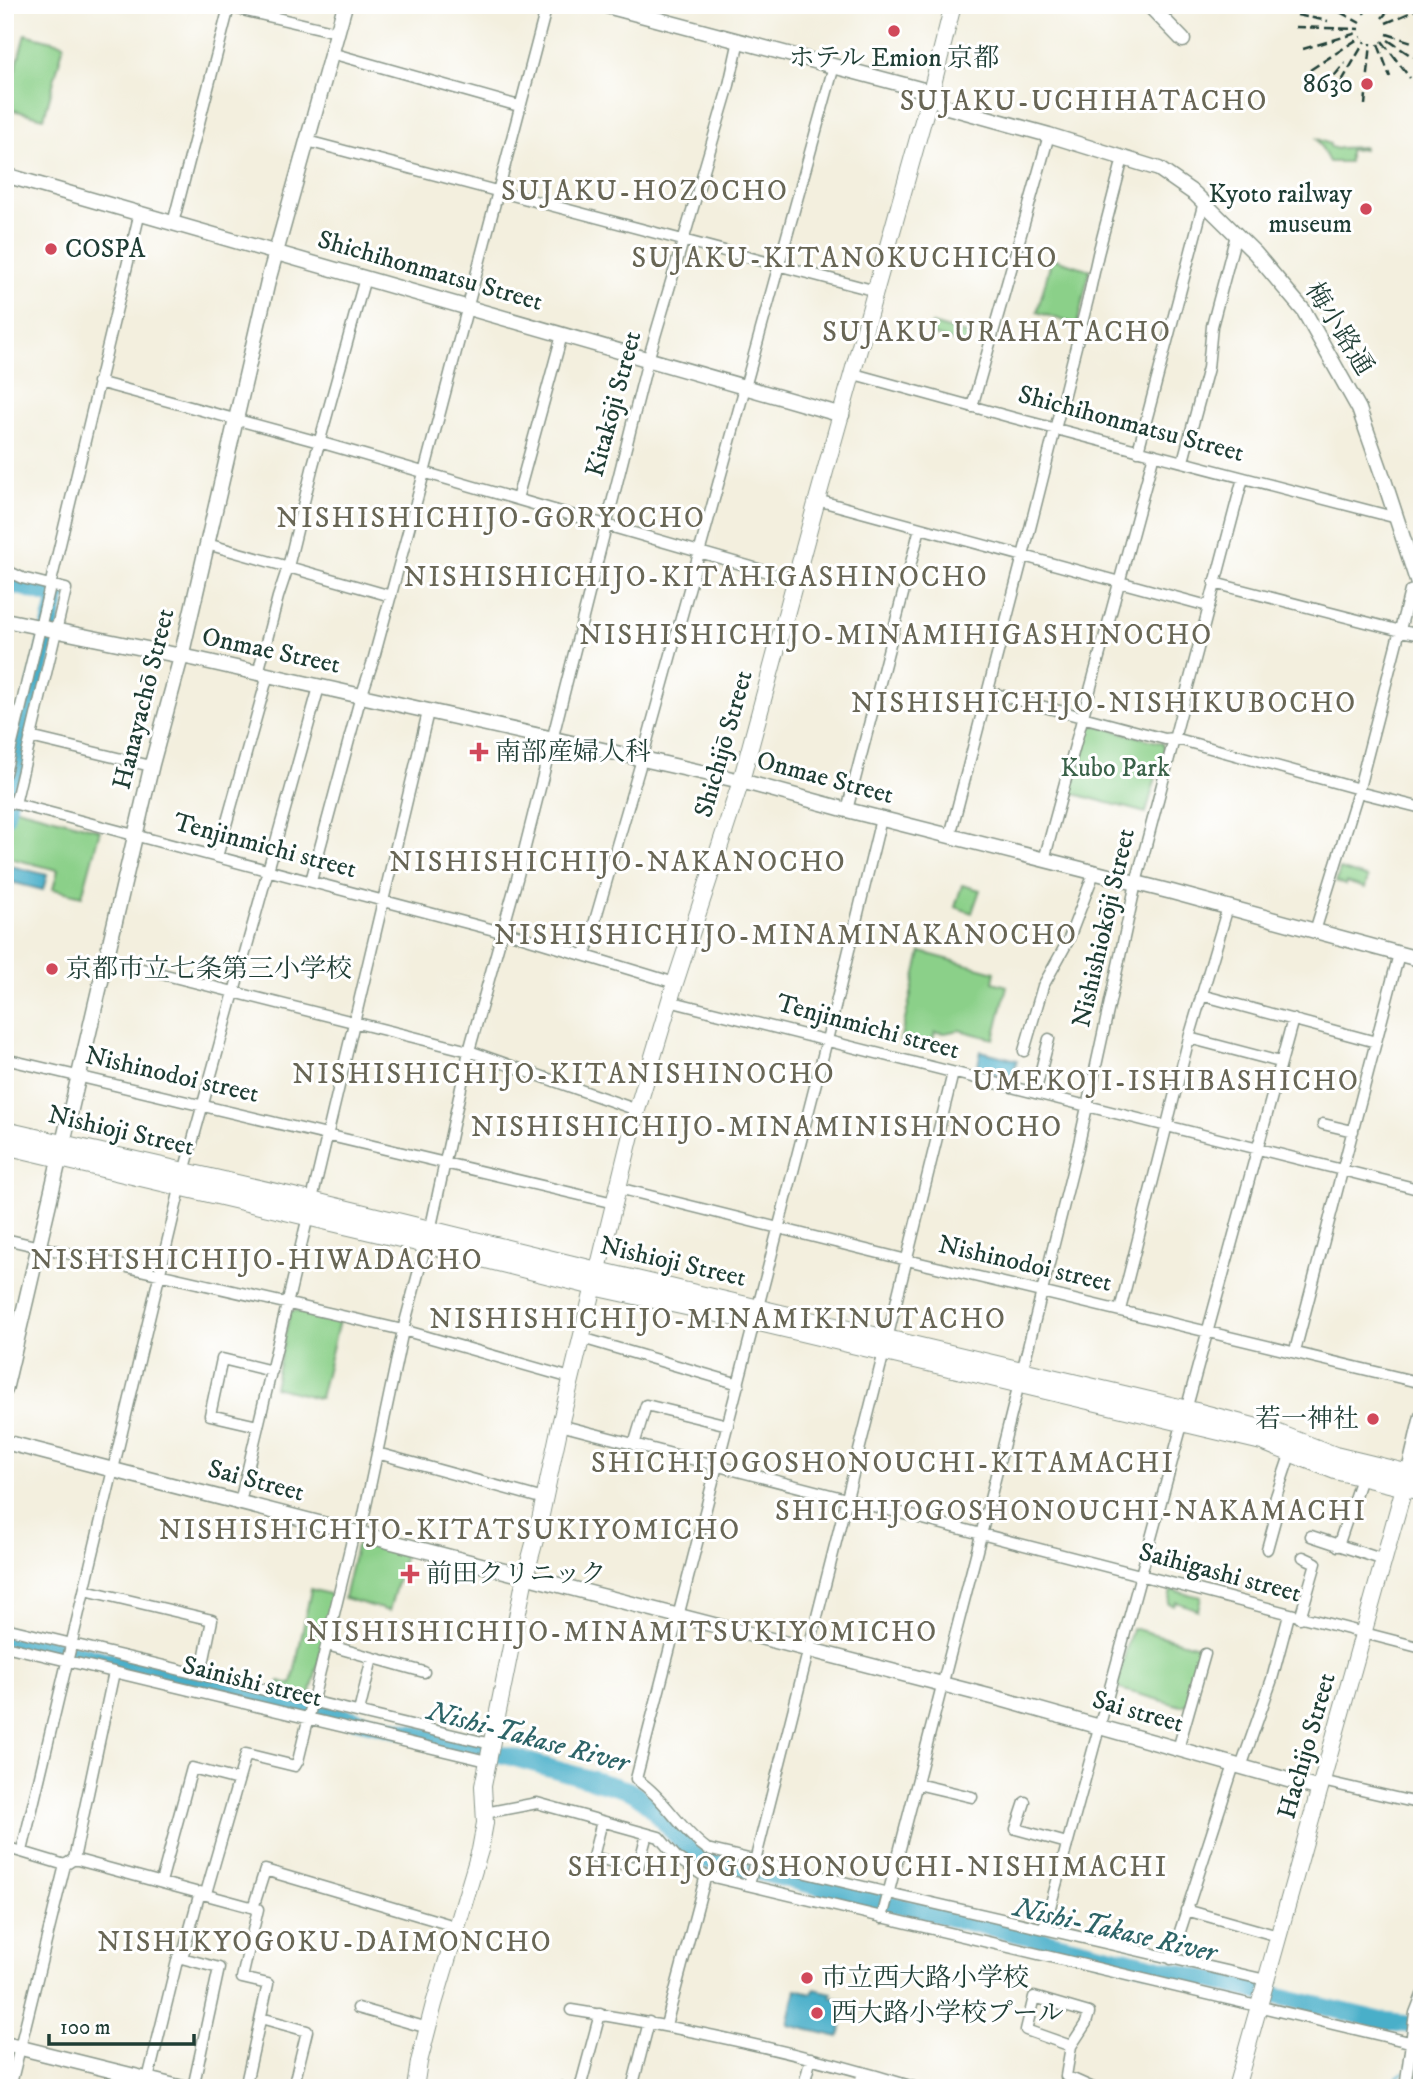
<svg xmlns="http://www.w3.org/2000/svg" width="1427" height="2093" font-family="'IM FELL DW Pica','Noto Serif JP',serif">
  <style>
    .green { fill: #8bd089; stroke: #55865e; stroke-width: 2 }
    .water { fill: #4aafc9; stroke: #34767e; stroke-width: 2 }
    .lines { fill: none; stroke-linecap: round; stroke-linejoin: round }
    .stream { stroke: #4aafc9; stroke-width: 2.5 }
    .river { stroke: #4aafc9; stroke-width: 18 }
    .minor-casing { stroke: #899689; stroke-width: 13 }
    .tertiary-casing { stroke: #899689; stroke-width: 17 }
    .secondary-casing { stroke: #899689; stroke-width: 18 }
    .primary-casing { stroke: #899689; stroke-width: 20 }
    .minor { stroke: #fff; stroke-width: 10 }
    .tertiary { stroke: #fff; stroke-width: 14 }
    .secondary { stroke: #fff; stroke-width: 16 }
    .primary { stroke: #fff; stroke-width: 18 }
    .rail { stroke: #1f3d34; stroke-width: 2.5; stroke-dasharray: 10 5; stroke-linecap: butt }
    .poi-dot { fill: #d1495b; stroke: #fff; stroke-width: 2.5 }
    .labels { text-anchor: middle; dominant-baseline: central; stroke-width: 6; stroke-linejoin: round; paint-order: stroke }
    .poi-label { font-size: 26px; fill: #1f3d34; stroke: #fff; text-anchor: start }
    .street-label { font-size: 26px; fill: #1f3d34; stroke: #fff }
    .park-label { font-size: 26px; fill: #3a6249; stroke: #fff }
    .neighbourhood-label { font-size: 28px; letter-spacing: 2px; fill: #686655; stroke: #fff }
    .water-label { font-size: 28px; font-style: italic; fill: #2e6568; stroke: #fff }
  </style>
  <rect width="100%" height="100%" fill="#fff"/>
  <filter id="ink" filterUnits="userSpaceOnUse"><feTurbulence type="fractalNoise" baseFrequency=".0143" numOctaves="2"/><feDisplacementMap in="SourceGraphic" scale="14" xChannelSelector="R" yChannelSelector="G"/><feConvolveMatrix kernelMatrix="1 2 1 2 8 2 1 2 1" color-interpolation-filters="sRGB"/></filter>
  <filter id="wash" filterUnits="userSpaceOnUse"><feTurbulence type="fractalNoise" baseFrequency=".00686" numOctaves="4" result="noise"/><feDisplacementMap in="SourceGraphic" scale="28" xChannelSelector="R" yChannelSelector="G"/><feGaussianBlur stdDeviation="1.57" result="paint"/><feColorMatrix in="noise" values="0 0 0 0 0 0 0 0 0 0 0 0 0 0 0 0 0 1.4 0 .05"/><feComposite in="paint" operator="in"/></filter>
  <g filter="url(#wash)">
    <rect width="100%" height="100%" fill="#f3efde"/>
    <path class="green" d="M 25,34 L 64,44 L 44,118 L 5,108 L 5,73 L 14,75 Z
      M 1317,139 L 1330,144 L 1330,147 L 1338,149 L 1339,148 L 1364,147 L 1364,149 L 1349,150 L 1349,162 L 1329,162 Z
      M 1052,258 L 1090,270 L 1077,325 L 1037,312 Z
      M 932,324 L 969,335 L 966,345 L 929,334 Z
      M 1091,724 L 1162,743 L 1164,749 L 1146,813 L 1067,792 L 1086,727 Z
      M 13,807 L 100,830 L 82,896 L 53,889 L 58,870 L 5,857 L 5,840 Z
      M 1340,869 L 1368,878 L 1365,888 L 1346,882 L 1345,885 L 1336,882 Z
      M 962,885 L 980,890 L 972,913 L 955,907 Z
      M 921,952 L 995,972 L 993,982 L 1007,986 L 994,1039 L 959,1030 L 945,1033 L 935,1032 L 930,1050 L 900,1041 Z
      M 295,1310 L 339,1321 L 320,1398 L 318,1398 L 274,1387 L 290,1312 Z
      M 361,1543 L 405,1554 L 389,1611 L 344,1598 L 356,1546 Z
      M 311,1589 L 329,1594 L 334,1601 L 310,1696 L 277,1689 L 279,1681 L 292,1684 Z
      M 1171,1590 L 1201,1597 L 1198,1610 L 1176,1602 L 1174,1606 L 1168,1604 Z
      M 1132,1628 L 1202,1647 L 1187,1704 L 1181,1706 L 1116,1688 Z"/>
    <path class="water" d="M 11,866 L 47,875 L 43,890 L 7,881 Z
      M 981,1051 L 1017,1060 L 1012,1078 L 977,1069 Z
      M 796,1989 L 812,1993 L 815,1989 L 832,1993 L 831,1997 L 847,2001 L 839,2037 L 788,2025 Z"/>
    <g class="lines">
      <path class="stream" d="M 1413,2067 L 1422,2061
        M 1381,2088 L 1404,2072"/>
      <path class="river" d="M 5,582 L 57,597 L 5,817
        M 5,1636 L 512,1757 L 628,1790 C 656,1804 671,1836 696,1855 C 705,1861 718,1862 728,1865 L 1387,2022 L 1422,2026"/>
    </g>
  </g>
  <g filter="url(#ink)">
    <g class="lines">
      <defs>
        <path id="minor" d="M 225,6 L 337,32
          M 331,53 L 519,106
          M 307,141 L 876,291
          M 173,223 L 229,7
          M 854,374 L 1014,418 L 1397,518
          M 98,382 L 319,442 L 796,580
          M 972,407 L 1049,135
          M 1138,451 L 1204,202
          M 1183,461 L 1208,368 L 1212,326 L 1236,235
          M 517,499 L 562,335
          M 817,500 L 1208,606
          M 207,544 L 391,596
          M 5,570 L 22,578 L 66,589 L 15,804
          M 1214,583 L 1401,631 L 1422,635
          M 258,673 L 278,597 L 288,567 L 313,465 L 365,278
          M 988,692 L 1165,739 L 1174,738 L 1359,789
          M 30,737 L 151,766
          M 5,773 L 140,212
          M 1358,792 L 1422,808
          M 5,801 L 494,930 L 510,933 L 675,983
          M 847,810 L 920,528
          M 881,819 L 828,1036 L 636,1779 C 665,1798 679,1829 707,1849 L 893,1894 L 1266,1980
          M 950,836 L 1023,556 L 1088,299 L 1098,254 L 1123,158
          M 217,857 L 268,675
          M 1044,860 L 1154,454
          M 311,881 L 359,703 L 373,661 L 424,473 L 547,5
          M 1315,931 L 1358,792 L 1410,591 L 1420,589
          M 585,955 L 642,759 L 834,66
          M 106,960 L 469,1051 L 637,1110
          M 1201,995 L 1376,1042
          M 669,1001 L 1422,1190
          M 1189,1038 L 1280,1062
          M 1024,1051 L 1043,986 L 1068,941 L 1094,873
          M 5,1059 L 614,1203
          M 1035,1093 L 1049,1039
          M 1323,1124 L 1353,1131
          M 618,1188 L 907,1260 L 1422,1383
          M 430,1231 L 469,1051 L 517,879 L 648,360 L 729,85 L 739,40
          M 5,1239 L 403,1330 L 571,1378
          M 1120,1310 L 1189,1038 L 1228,907
          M 582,1338 L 739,1384
          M 887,1339 L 953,1073
          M 1295,1351 L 1399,954
          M 560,1425 L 1422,1648
          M 258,1426 L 210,1415 L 222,1359 L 272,1371
          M 634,1445 L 646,1405 L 728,1425
          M 377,1453 L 544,1499
          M 240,1502 L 428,712
          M 360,1534 L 403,1330 L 426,1244
          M 1311,1536 L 1384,1560
          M 1338,1546 L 1361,1478
          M 1267,1549 L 1275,1520 L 1269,1517 L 1291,1452
          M 85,1590 L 212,1620 L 201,1674
          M 1300,1618 L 1316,1563 L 1303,1557
          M 5,1628 L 491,1744
          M 327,1645 L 424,1672
          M 5,1646 L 487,1761
          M 359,1712 L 372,1658
          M 1178,1749 L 1205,1654
          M 1241,1767 L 1272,1679 L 1289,1615
          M 1322,1781 L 1422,1804
          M 917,1784 L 972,1797
          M 1025,1802 L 1016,1829 L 1067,1843
          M 485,1813 L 537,1803 L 659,1837 L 677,1858 L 701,1874 L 1422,2045
          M 602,1821 L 593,1857 L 638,1868 L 647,1834
          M 5,1847 L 65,1865
          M 22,1851 L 184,1172 L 319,687
          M 74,1859 L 258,1909 L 242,1978 L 268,1984 L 245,2088
          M 161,1882 L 192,1768 L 238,1780
          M 749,1885 L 884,1352
          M 206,1893 L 246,1754 L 295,1766 L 298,1761 L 354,1532
          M 253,1908 L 265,1870 L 458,1927
          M 1186,1910 L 1278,1936
          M 882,1918 L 981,1535 L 1078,1148 L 1136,883 L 1243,478
          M 1044,1929 L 1293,1019
          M 182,1958 L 200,1892
          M 1171,1959 L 1234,1765
          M 358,2008 L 428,2028
          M 571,2010 C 689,2028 802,2053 917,2088
          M 261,2018 L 307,2031 L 293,2088
          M 666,2025 L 706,1875
          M 1071,2046 L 1026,2030 L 1034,1997 L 1089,2013 L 1086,2023 L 1071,2046 L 1066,2076 L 1093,2088
          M 148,2079 L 178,1957 L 219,1968 L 193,2088
          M 562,2087 L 564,2088
          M 10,2088 L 65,1865 L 74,1859 L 114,1672
          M 580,2088 L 600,2014
          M 632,2088 L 649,2022
          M 803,2088 L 811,2058
          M 859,2088 L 863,2072
          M 1405,2088 L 1415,2013 L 1422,1995"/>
        <path id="tertiary" d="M 603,5 L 931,92 L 944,106 L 1049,135 L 1159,169 L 1195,194 L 1255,253 L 1304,311 L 1359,409 L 1383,477 L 1422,596
          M 1149,5 L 1183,40
          M 5,175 L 842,415
          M 5,620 L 196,659 L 741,781 L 847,810 L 1172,892 L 1422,960
          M 5,1390 L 152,764 L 181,657 L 268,281 L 345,5
          M 5,1442 L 1004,1700 L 1320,1789
          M 1408,1475 L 1422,1416
          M 5,2044 L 183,2088"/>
        <path id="secondary" d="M 415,2088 L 419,2062 L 434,2004 L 480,1850 L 485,1823 L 483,1786 L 525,1577 L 538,1529 L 560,1425 L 637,1110 L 675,983 L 741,781 L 817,500 L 931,92 L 953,5
          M 1236,2088 L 1407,1477"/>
        <path id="primary" d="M 5,1131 L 311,1201 L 585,1268 L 1196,1412 L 1276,1433 L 1335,1456 L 1422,1477
          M 5,1145 L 426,1244 L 594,1286 L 755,1321 L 1262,1441 L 1335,1470 L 1422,1491"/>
      </defs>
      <use href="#minor" class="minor-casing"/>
      <use href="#tertiary" class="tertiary-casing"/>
      <use href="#secondary" class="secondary-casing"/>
      <use href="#primary" class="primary-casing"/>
      <use href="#minor" class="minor"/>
      <use href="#tertiary" class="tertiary"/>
      <use href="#secondary" class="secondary"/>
      <use href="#primary" class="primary"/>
      <path class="rail" d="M 1327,5 L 1360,23
        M 1360,5 L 1366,16
        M 1297,15 L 1328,21
        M 1382,18 L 1393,5
        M 1386,23 L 1421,8
        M 1295,27 L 1359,29
        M 1387,34 L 1412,42
        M 1388,40 L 1413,57
        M 1382,41 L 1410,78
        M 1378,44 L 1390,77
        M 1303,49 L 1357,33
        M 1310,70 L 1361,37
        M 1325,87 L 1345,63
        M 1334,95 L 1365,41
        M 1365,105 L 1371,43"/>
    </g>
  </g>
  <g class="poi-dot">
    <circle cx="894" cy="31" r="7"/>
    <circle cx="1367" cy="84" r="7"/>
    <circle cx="1366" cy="209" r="7"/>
    <circle cx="51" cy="249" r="7"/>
    <path d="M475.5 741.5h7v7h7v7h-7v7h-7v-7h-7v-7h7z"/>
    <circle cx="52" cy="969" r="7"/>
    <circle cx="1373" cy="1419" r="7"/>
    <path d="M406.5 1563.5h7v7h7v7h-7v7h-7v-7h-7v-7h7z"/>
    <circle cx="807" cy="1978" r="7"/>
    <circle cx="817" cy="2013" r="7"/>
  </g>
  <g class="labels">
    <g class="poi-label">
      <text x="894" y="58" text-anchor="middle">ホテル Emion 京都</text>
      <text x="1353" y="84" text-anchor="end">8630</text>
      <text x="1352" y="194" text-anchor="end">Kyoto railway<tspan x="1352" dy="30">museum</tspan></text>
      <text x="65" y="249">COSPA</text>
      <text x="495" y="752">南部産婦人科</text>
      <text x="66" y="969">京都市立七条第三小学校</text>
      <text x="1359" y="1419" text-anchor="end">若一神社</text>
      <text x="426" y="1574">前田クリニック</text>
      <text x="821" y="1978">市立西大路小学校</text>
      <text x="831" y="2013">西大路小学校プール</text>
    </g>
    <g class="street-label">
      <text transform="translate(430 271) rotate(16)">Shichihonmatsu Street</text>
      <text transform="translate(1339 329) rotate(58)">梅小路通</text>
      <text transform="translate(614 404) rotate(-75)">Kitakōji Street</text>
      <text transform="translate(1131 424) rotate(15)">Shichihonmatsu Street</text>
      <text transform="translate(271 651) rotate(12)">Onmae Street</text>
      <text transform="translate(144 699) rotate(-76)">Hanayachō Street</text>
      <text transform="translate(724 744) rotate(-74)">Shichijō Street</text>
      <text transform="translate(825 778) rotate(15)">Onmae Street</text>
      <text transform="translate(265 846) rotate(15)">Tenjinmichi street</text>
      <text transform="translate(1104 928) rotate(-77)">Nishishiokōji Street</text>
      <text transform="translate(868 1027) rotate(15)">Tenjinmichi street</text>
      <text transform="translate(172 1075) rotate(13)">Nishinodoi street</text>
      <text transform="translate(121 1131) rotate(13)">Nishioji Street</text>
      <text transform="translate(673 1262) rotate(13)">Nishioji Street</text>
      <text transform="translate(1025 1264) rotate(13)">Nishinodoi street</text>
      <text transform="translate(256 1481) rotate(15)">Sai Street</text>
      <text transform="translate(1220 1573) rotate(15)">Saihigashi street</text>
      <text transform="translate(252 1682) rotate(14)">Sainishi street</text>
      <text transform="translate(1138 1712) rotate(16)">Sai street</text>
      <text transform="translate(1307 1746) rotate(-74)">Hachijo Street</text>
    </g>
    <g class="park-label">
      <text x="1115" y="768">Kubo Park</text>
    </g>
    <g class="neighbourhood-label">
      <text x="1084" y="101">SUJAKU-UCHIHATACHO</text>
      <text x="645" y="191">SUJAKU-HOZOCHO</text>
      <text x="845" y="258">SUJAKU-KITANOKUCHICHO</text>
      <text x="997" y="332">SUJAKU-URAHATACHO</text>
      <text x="491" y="518">NISHISHICHIJO-GORYOCHO</text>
      <text x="696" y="577">NISHISHICHIJO-KITAHIGASHINOCHO</text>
      <text x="896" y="635">NISHISHICHIJO-MINAMIHIGASHINOCHO</text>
      <text x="1104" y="703">NISHISHICHIJO-NISHIKUBOCHO</text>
      <text x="618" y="862">NISHISHICHIJO-NAKANOCHO</text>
      <text x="786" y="935">NISHISHICHIJO-MINAMINAKANOCHO</text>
      <text x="564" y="1074">NISHISHICHIJO-KITANISHINOCHO</text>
      <text x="1166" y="1081">UMEKOJI-ISHIBASHICHO</text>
      <text x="767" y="1127">NISHISHICHIJO-MINAMINISHINOCHO</text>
      <text x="257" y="1260">NISHISHICHIJO-HIWADACHO</text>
      <text x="718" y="1319">NISHISHICHIJO-MINAMIKINUTACHO</text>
      <text x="883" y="1463">SHICHIJOGOSHONOUCHI-KITAMACHI</text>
      <text x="1071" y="1511">SHICHIJOGOSHONOUCHI-NAKAMACHI</text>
      <text x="450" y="1530">NISHISHICHIJO-KITATSUKIYOMICHO</text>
      <text x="622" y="1632">NISHISHICHIJO-MINAMITSUKIYOMICHO</text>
      <text x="868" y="1867">SHICHIJOGOSHONOUCHI-NISHIMACHI</text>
      <text x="325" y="1942">NISHIKYOGOKU-DAIMONCHO</text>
    </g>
    <g class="water-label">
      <text transform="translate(528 1737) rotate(15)">Nishi-Takase River</text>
      <text transform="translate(1115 1930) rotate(13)">Nishi-Takase River</text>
    </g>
  </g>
  <rect width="1427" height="2093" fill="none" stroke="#fff" stroke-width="28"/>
  <path d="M49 2034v10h145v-10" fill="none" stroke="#1f3d34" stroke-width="3.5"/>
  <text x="60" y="2034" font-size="21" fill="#1f3d34" stroke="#ffffff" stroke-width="5" paint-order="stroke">100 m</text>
</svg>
